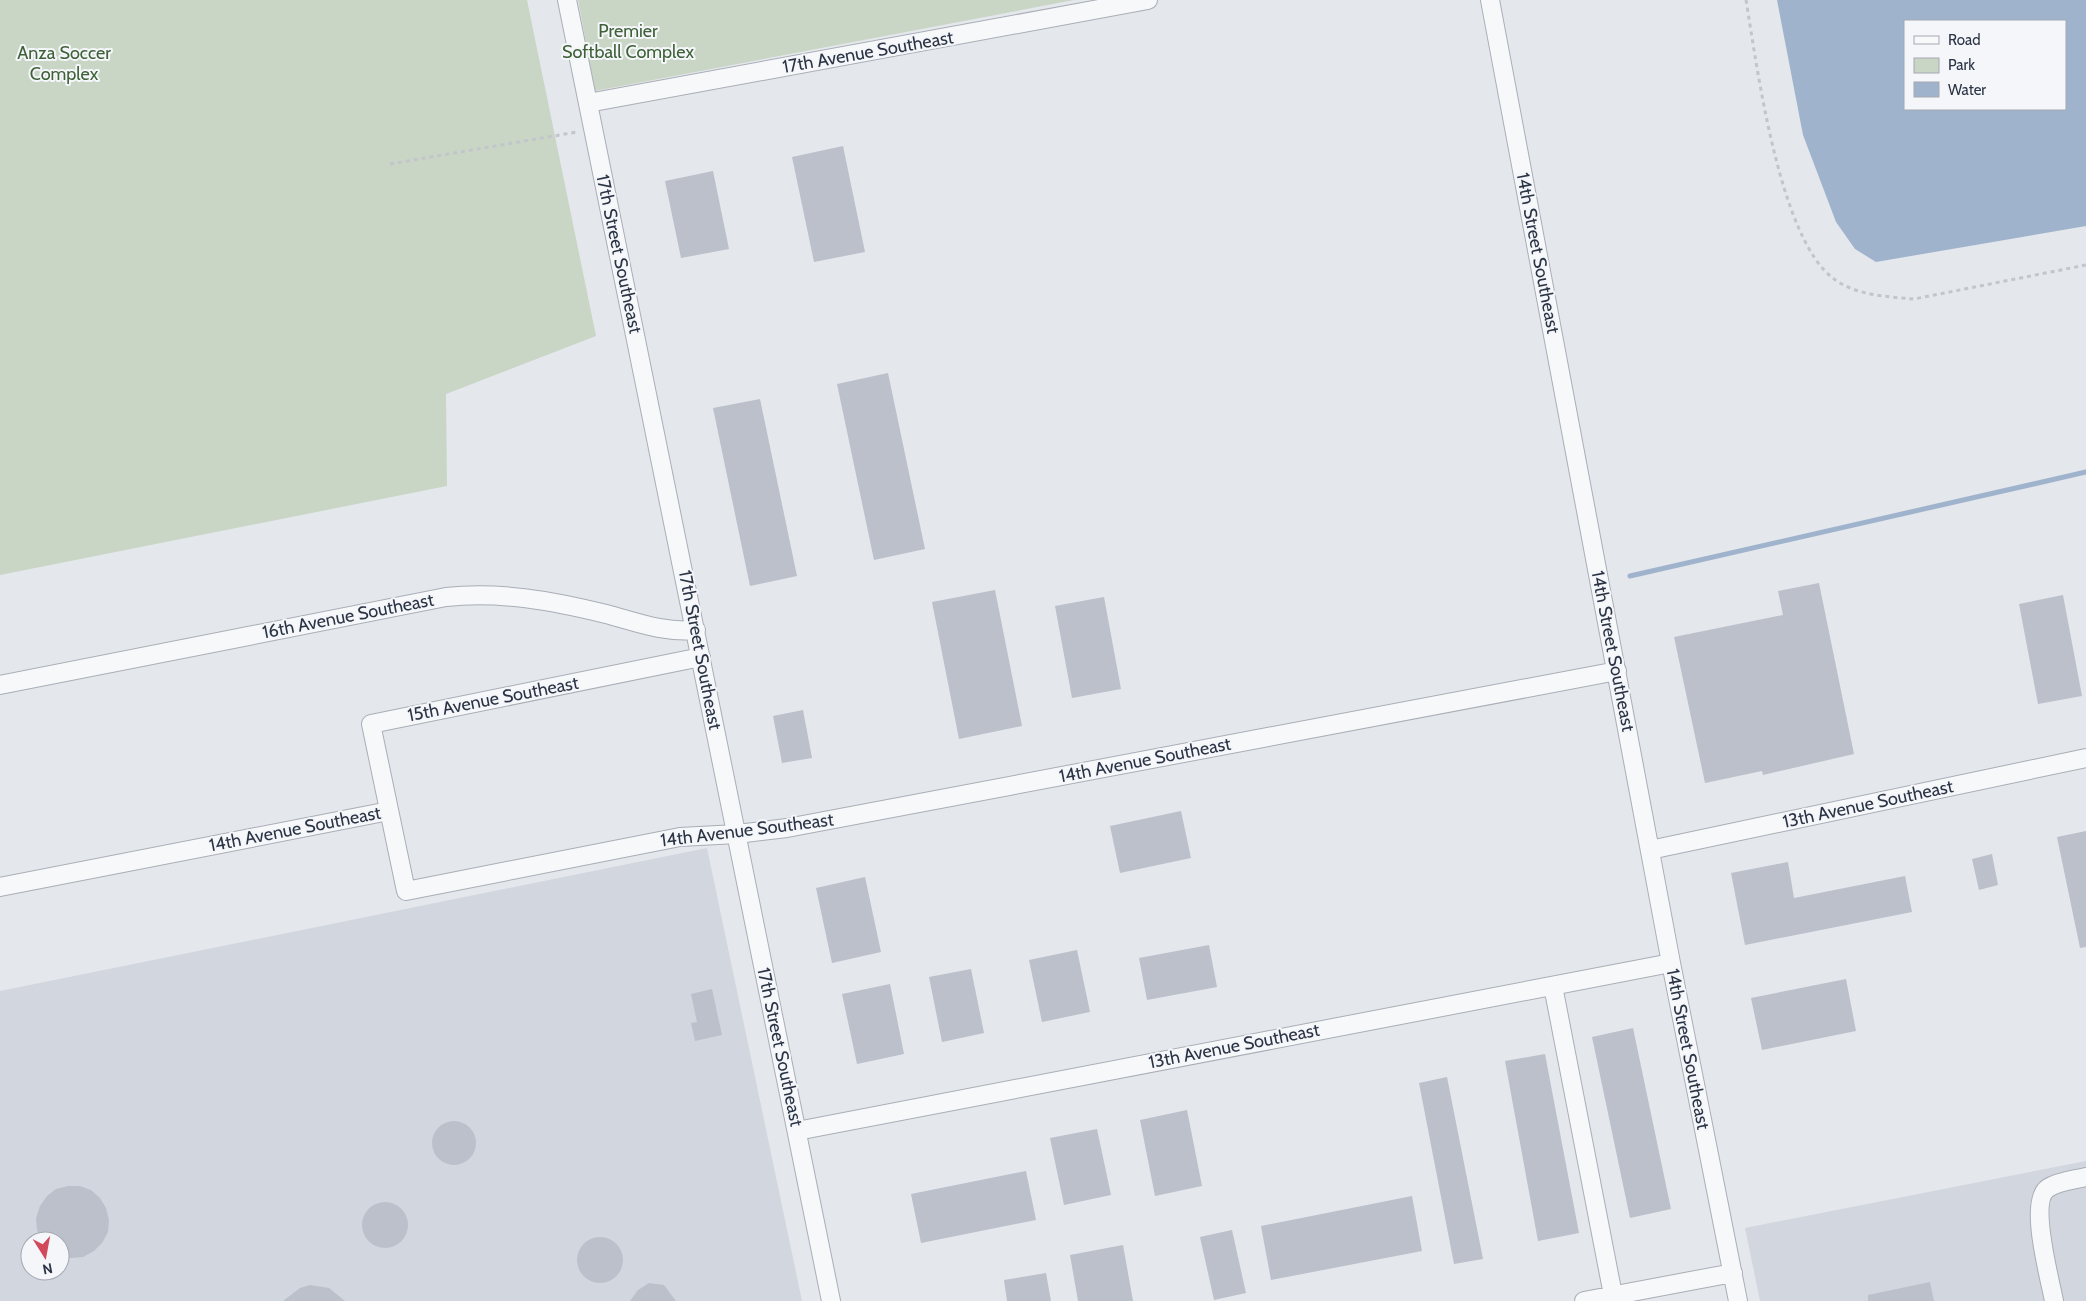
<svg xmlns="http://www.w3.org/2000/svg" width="2086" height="1301" font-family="Cabin,sans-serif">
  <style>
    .built { fill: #d2d6de; fill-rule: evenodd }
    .green { fill: #c9d6c5 }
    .water { fill: #9fb4cc; fill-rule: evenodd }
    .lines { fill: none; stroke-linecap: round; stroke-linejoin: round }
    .stream { stroke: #9fb4cc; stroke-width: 5 }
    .building { fill: #bbc0ca }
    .minor-casing { stroke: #a9aeb7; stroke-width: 20 }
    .path { stroke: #c2c5cb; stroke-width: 3; stroke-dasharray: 4 4; stroke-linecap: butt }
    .minor { stroke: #f7f8fa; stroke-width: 18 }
    .labels { text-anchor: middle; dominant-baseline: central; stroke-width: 4; stroke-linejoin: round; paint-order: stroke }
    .park-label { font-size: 18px; fill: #3f6138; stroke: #f4f6f9 }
    .street-label { font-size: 18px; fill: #2b3445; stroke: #f4f6f9 }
  </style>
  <rect width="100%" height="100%" fill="#e4e7ec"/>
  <path class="built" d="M 707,848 L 802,1301 L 0,1301 L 0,991 ZM 30,1241 L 60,1241 L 60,1271 L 30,1271 Z
    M 2086,1161 L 2086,1301 L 1760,1301 L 1745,1228 Z"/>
  <path class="green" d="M 0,0 L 527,0 L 596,336 L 446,394 L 447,486 L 0,575 Z
    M 578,0 L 1074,0 L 595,91 Z"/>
  <path class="water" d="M 1777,0 L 2086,0 L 2086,226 L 1876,262 L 1855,249 L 1836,222 L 1803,135 ZM 1905,21 L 2065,21 L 2065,109 L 1905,109 Z"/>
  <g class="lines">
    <path class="stream" d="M 1630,576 L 2086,472"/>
  </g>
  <path class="building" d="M 843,146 L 865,252 L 814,262 L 792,157 Z
    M 713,171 L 729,249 L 681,258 L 665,181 Z
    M 888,373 L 925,549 L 874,560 L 837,384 Z
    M 760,399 L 797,576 L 750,586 L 713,408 Z
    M 1819,583 L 1854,754 L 1763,775 L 1762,771 L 1705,783 L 1674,637 L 1783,615 L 1778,591 Z
    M 995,590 L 1022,726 L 959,739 L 932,602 Z
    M 2063,595 L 2082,696 L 2038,704 L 2019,604 Z
    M 1104,597 L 1121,689 L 1072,698 L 1055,606 Z
    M 803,710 L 812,758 L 782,763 L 773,716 Z
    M 1181,811 L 1191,858 L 1120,873 L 1110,826 Z
    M 2086,831 L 2086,947 L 2080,948 L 2057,837 Z
    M 1992,854 L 1998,885 L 1979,890 L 1972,859 Z
    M 1788,862 L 1794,898 L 1905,876 L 1912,912 L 1745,945 L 1731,873 Z
    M 865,877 L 881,952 L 832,963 L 816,888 Z
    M 1209,945 L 1217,987 L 1147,1000 L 1139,958 Z
    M 1077,950 L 1090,1012 L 1042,1022 L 1029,960 Z
    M 971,969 L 984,1033 L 942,1042 L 929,977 Z
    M 1846,979 L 1856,1031 L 1762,1050 L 1751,998 Z
    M 890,984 L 904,1054 L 857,1064 L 842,994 Z
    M 712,989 L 722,1035 L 695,1041 L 691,1023 L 697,1022 L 691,994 Z
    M 1633,1028 L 1671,1209 L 1630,1218 L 1592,1037 Z
    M 1545,1054 L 1579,1233 L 1538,1241 L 1505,1061 Z
    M 1447,1077 L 1483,1259 L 1454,1264 L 1419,1083 Z
    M 1187,1110 L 1202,1186 L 1155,1196 L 1140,1120 Z
    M432 1143a22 22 0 1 1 44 0a22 22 0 1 1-44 0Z
    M 1097,1129 L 1111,1195 L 1064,1205 L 1050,1138 Z
    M 1026,1171 L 1036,1220 L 921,1243 L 911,1194 Z
    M 68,1186 L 80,1186 L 91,1190 L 100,1198 L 106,1208 L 109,1220 L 108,1232 L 102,1243 L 94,1251 L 83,1257 L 71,1258 L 60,1256 L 60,1241 L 42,1241 L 37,1230 L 36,1218 L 40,1206 L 47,1196 L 56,1189 Z
    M 1412,1196 L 1422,1251 L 1271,1280 L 1261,1226 Z
    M362 1225a23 23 0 1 1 46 0a23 23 0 1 1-46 0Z
    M 1232,1230 L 1246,1293 L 1214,1300 L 1200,1237 Z
    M577 1260a23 23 0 1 1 46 0a23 23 0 1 1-46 0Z
    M 1123,1245 L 1133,1301 L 1078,1301 L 1070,1255 Z
    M 1046,1273 L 1051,1301 L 1007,1301 L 1004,1280 Z
    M 1930,1282 L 1934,1301 L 1868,1301 L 1868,1295 Z
    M 649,1283 L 664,1285 L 676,1301 L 630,1301 L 638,1290 Z
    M 310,1285 L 329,1288 L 345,1301 L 283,1301 L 300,1288 Z"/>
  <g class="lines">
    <defs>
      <path id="minor" d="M 567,0 L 831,1301
        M 1490,0 L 1671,963 L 1738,1301
        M 588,103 L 1148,0
        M 701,657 L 371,724 L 406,891 L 680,837 L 737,834 L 787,828 L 1617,671
        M 0,685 L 446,597 C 500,591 553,601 606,614 C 636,622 663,633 696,630
        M 1650,850 L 2086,758
        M 0,887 L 389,811
        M 1553,986 L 1613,1295
        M 797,1131 L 1671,963
        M 1584,1301 L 1733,1273
        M 2054,1301 C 2050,1279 2028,1201 2048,1188 C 2059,1181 2074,1180 2086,1177"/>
    </defs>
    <use href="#minor" class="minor-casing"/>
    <path class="path" d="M 1746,0 C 1757,66 1779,239 1834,279 C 1855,295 1888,297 1914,299 L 2086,265
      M 390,164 L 577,132"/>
    <use href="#minor" class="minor"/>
  </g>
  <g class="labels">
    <g class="park-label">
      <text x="628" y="31">Premier<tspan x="628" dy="21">Softball Complex</tspan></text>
      <text x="64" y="53">Anza Soccer<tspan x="64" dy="21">Complex</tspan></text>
    </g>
    <g class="street-label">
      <text transform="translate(868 52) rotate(-10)">17th Avenue Southeast</text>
      <text transform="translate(1538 253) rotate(79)">14th Street Southeast</text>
      <text transform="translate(619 254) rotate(78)">17th Street Southeast</text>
      <text transform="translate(348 616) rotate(-11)">16th Avenue Southeast</text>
      <text transform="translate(700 650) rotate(79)">17th Street Southeast</text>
      <text transform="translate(1613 651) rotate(79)">14th Street Southeast</text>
      <text transform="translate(493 699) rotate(-11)">15th Avenue Southeast</text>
      <text transform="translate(1145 760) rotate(-11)">14th Avenue Southeast</text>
      <text transform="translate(1868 804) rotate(-12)">13th Avenue Southeast</text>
      <text transform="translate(295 829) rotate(-11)">14th Avenue Southeast</text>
      <text transform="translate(747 830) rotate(-7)">14th Avenue Southeast</text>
      <text transform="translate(1234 1046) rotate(-11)">13th Avenue Southeast</text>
      <text transform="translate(780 1047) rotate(78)">17th Street Southeast</text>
      <text transform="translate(1688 1049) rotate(79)">14th Street Southeast</text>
    </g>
  </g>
  <rect x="1904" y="20" width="162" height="90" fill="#f4f6f9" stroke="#a4a8b1"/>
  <rect x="1914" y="36" width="25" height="8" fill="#f7f8fa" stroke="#a4a8b1"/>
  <text x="1948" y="45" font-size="15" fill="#2b3445">Road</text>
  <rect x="1914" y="58" width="25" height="15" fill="#c9d6c5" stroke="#a4a8b1"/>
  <text x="1948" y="70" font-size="15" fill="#2b3445">Park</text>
  <rect x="1914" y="82" width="25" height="15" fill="#9fb4cc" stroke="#a4a8b1"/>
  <text x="1948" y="95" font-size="15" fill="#2b3445">Water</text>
  <g transform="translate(45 1256) rotate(169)"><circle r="24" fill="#f4f6f9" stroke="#a4a8b1"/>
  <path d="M0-4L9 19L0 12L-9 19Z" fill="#d1495b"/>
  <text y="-8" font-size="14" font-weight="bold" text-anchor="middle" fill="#2b3445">N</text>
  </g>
</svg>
